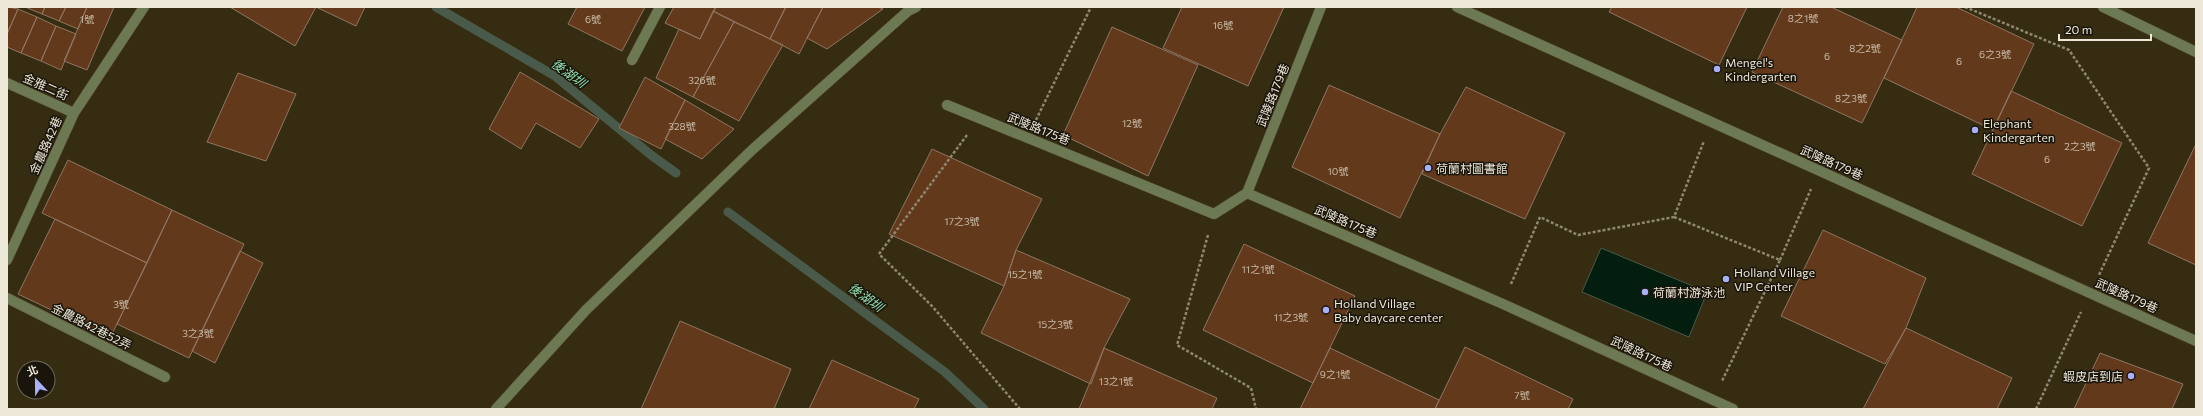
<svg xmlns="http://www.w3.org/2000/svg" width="2203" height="416" font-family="Commissioner,'Noto Sans TC',sans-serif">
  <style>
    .water { fill: #031d0f; stroke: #495a4b }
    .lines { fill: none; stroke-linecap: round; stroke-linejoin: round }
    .stream { stroke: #495a4b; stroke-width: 9 }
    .building { fill: #623a1b; stroke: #907563 }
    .minor-casing { stroke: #534a31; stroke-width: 11 }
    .path { stroke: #8f8772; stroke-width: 2.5; stroke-dasharray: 3 2; stroke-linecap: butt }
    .minor { stroke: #6c7952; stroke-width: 10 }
    .poi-dot { fill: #a8b0fc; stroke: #19150a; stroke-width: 1.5 }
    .labels { text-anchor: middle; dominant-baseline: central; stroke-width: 3; stroke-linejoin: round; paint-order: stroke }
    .number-label { font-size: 10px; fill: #cabca9 }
    .poi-label { font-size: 12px; fill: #ede7d8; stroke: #19150a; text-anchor: start }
    .street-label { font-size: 12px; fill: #ede7d8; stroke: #19150a }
    .water-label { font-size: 13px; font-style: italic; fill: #91e0b1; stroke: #19150a }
  </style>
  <rect width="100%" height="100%" fill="#362c11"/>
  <path class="water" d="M 1601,248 L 1707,292 L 1689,337 L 1582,292 Z"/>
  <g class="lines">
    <path class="stream" d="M 436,7 L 555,76 L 651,155 L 676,173
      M 728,212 L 945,372 L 984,409"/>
  </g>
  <path class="building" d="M 7,7 L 18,9 L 7,34 Z
    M 25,7 L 45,7 L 42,14 Z
    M 45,7 L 66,7 L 59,21 L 42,14 Z
    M 66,7 L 87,7 L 78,29 L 59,21 Z
    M 87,7 L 114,7 L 87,70 L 64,61 Z
    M 230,7 L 316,7 L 295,46 Z
    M 316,7 L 365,7 L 356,26 Z
    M 577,7 L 645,7 L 622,51 L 568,24 Z
    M 674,7 L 716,7 L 700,39 L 665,23 Z
    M 716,7 L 784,7 L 785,8 L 770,39 L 713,11 Z
    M 823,7 L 799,54 L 770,39 L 786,7 Z
    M 823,7 L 878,7 L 883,9 L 827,49 L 807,38 Z
    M 1182,7 L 1284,7 L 1248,86 L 1163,48 Z
    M 1612,7 L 1747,7 L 1719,65 L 1609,12 Z
    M 1783,7 L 1831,7 L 1902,40 L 1862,123 L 1752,72 Z
    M 1917,7 L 1956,7 L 2034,44 L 1993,130 L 1884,78 Z
    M 18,9 L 37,17 L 21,53 L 7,47 L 7,34 Z
    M 713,11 L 734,22 L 693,97 L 656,78 L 679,29 L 700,39 Z
    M 37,17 L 56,26 L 41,61 L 21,53 Z
    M 734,22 L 783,45 L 739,121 L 693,97 Z
    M 56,26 L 76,34 L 61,70 L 41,61 Z
    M 1112,27 L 1198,65 L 1148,176 L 1063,135 Z
    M 520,72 L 599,119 L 580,148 L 536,123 L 521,149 L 489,129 Z
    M 238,73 L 296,94 L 266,161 L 207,142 Z
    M 645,77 L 685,100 L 661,149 L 619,128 Z
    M 1329,85 L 1440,134 L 1400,218 L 1292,167 Z
    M 1466,87 L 1565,133 L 1525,219 L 1422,174 L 1440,134 Z
    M 2011,91 L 2122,143 L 2082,226 L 1972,174 Z
    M 685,100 L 734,129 L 702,159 L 665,139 Z
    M 2196,144 L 2196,265 L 2148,243 Z
    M 932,149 L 1042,199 L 1016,250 L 1004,286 L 889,234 Z
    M 68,160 L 172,210 L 147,263 L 42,213 Z
    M 172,210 L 244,244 L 189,358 L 117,324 Z
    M 55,219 L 147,263 L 110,338 L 18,294 Z
    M 1823,230 L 1926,278 L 1906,328 L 1885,364 L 1781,316 Z
    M 1244,244 L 1355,296 L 1313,383 L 1203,330 Z
    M 1016,250 L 1130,299 L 1104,348 L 1091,384 L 981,333 L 1004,286 Z
    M 240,251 L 263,263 L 215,363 L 192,351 Z
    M 680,321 L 791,369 L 774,409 L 641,409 Z
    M 1906,328 L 2012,378 L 1997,409 L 1863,409 Z
    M 1465,347 L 1573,399 L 1568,409 L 1435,409 Z
    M 1104,348 L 1217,398 L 1212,409 L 1079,409 Z
    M 1330,348 L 1439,400 L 1435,409 L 1300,409 Z
    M 2100,353 L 2183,384 L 2172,409 L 2074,409 Z
    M 832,360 L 919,399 L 914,409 L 809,409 Z"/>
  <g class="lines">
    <defs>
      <path id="minor" d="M 1457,7 L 2196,341
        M 2103,7 L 2196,52
        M 632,60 L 660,7
        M 7,83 L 74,113
        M 947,105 L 1214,214 L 1247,193 L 1503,304 L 1733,409
        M 1247,193 L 1321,7
        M 7,260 L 74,113 L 144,7
        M 7,298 L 165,377
        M 496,409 L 586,310 L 752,150 L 908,11 L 916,7"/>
    </defs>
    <use href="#minor" class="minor-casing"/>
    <path class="path" d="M 1965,7 L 2069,50 L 2149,168 L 2099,275
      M 1036,120 L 1091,7
      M 967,135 L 879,254 L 932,306 L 1020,409
      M 1674,217 L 1780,260 L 1722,381
      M 1208,235 L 1177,345 L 1251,388 L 1256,409
      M 1780,260 L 1811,189
      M 1511,284 L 1540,217 L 1578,235 L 1674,217 L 1704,141
      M 2036,409 L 2081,312"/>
    <use href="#minor" class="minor"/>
  </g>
  <g class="poi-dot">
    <circle cx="1717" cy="69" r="4"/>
    <circle cx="1975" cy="130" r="4"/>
    <circle cx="1428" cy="168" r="4"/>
    <circle cx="1726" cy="279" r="4"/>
    <circle cx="1645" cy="292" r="4"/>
    <circle cx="1326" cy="310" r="4"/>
    <circle cx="2131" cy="376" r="4"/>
  </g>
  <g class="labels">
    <g class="number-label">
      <text x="1803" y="18">8之1號</text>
      <text x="87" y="19">1號</text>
      <text x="593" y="19">6號</text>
      <text x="1223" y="25">16號</text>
      <text x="1865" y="48">8之2號</text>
      <text x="1995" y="54">6之3號</text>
      <text x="1827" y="56">6</text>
      <text x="1959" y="61">6</text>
      <text x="702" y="80">326號</text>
      <text x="1851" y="98">8之3號</text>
      <text x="1132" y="123">12號</text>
      <text x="682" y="126">328號</text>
      <text x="2080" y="146">2之3號</text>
      <text x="2047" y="159">6</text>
      <text x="1338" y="171">10號</text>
      <text x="962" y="221">17之3號</text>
      <text x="1258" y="269">11之1號</text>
      <text x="1025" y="274">15之1號</text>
      <text x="121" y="304">3號</text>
      <text x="1291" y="317">11之3號</text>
      <text x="1055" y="324">15之3號</text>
      <text x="198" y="333">3之3號</text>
      <text x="1335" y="374">9之1號</text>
      <text x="1116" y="381">13之1號</text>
      <text x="1522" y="395">7號</text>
    </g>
    <g class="poi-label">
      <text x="1725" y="62">Mengel's<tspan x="1725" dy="14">Kindergarten</tspan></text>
      <text x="1983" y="123">Elephant<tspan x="1983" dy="14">Kindergarten</tspan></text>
      <text x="1436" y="168">荷蘭村圖書館</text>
      <text x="1734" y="272">Holland Village<tspan x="1734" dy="14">VIP Center</tspan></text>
      <text x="1653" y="292">荷蘭村游泳池</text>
      <text x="1334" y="303">Holland Village<tspan x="1334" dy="14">Baby daycare center</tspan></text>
      <text x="2123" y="376" text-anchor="end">蝦皮店到店</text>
    </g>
    <g class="street-label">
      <text transform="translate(46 86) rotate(24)">金雅二街</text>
      <text transform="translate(1272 95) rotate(-68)">武陵路179巷</text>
      <text transform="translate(1039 128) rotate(22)">武陵路175巷</text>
      <text transform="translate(45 145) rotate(-66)">金農路42巷</text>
      <text transform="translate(1832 162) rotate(24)">武陵路179巷</text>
      <text transform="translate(1346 221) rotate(23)">武陵路175巷</text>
      <text transform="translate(2127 295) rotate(24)">武陵路179巷</text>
      <text transform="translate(92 326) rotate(27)">金農路42巷52弄</text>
      <text transform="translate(1642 353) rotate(25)">武陵路175巷</text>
    </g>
    <g class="water-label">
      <text transform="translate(569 73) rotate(36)">後湖圳</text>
      <text transform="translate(866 297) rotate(36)">後湖圳</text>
    </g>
  </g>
  <rect width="2203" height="416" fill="none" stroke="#ede7d8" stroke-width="16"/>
  <g transform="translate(36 380) rotate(338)"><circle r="19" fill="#19150a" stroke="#6e695c"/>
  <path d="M0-3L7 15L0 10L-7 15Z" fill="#a8b0fc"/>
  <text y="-6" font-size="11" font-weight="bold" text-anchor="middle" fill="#ede7d8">北</text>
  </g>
  <path d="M2059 34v6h92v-6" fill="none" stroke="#ede7d8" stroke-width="2"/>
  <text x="2065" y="34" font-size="12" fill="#ede7d8" stroke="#19150a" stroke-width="3" paint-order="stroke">20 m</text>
</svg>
